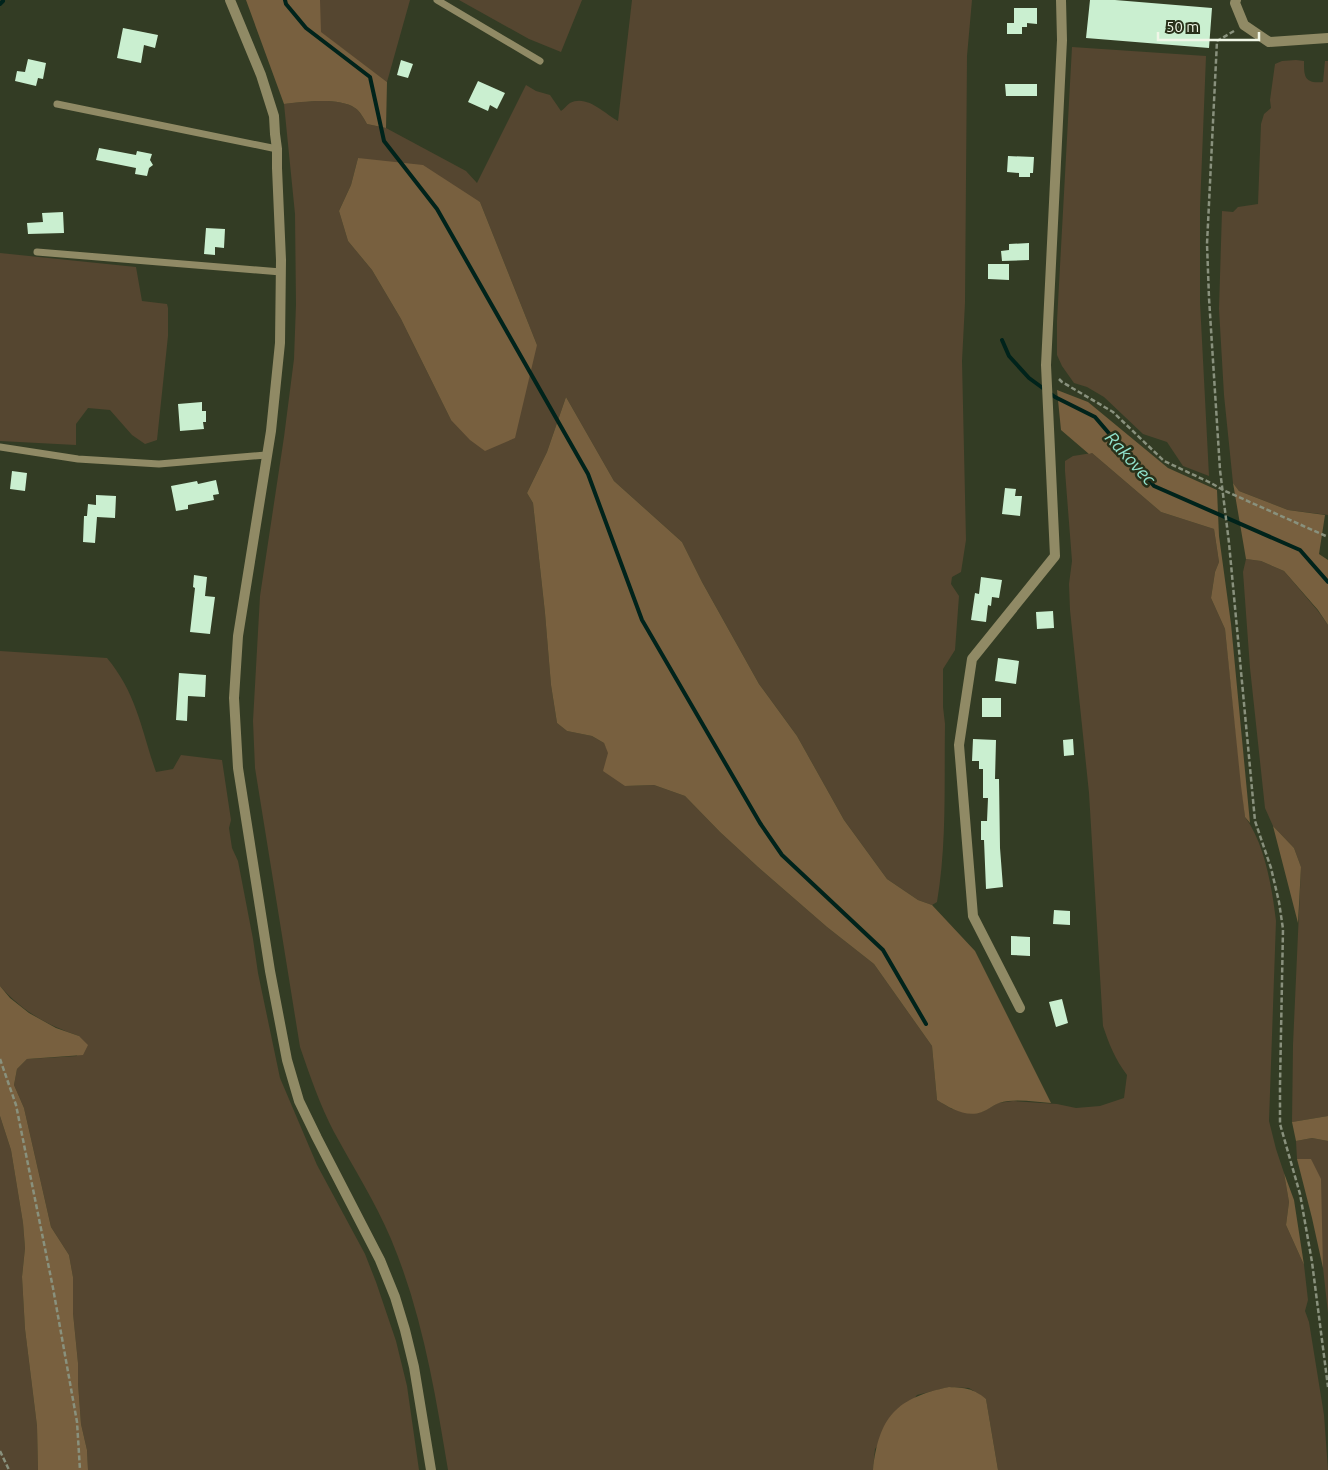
<svg xmlns="http://www.w3.org/2000/svg" width="1328" height="1470" font-family="Ubuntu,sans-serif">
  <style>
    .green { fill: #554630; fill-rule: evenodd }
    .forest { fill: #78603f }
    .lines { fill: none; stroke-linecap: round; stroke-linejoin: round }
    .stream { stroke: #00231b; stroke-width: 4 }
    .building { fill: #caefd0 }
    .path { stroke: #89917d; stroke-width: 2.5; stroke-dasharray: 5 2.5; stroke-linecap: butt }
    .lane { stroke: #908a65; stroke-width: 7 }
    .street { stroke: #908a65; stroke-width: 10 }
    .labels { text-anchor: middle; dominant-baseline: central; stroke-width: 5; stroke-linejoin: round; paint-order: stroke }
    .water-label { font-size: 18px; font-style: italic; fill: #90e2cc; stroke: #29311a }
  </style>
  <rect width="100%" height="100%" fill="#333c24"/>
  <path class="green" d="M 320,0 L 410,0 L 387,82 L 320,32 Z
    M 459,0 L 582,0 L 561,52 L 529,39 Z
    M 632,0 L 972,0 L 967,56 L 965,303 L 962,361 L 966,540 L 961,572 L 952,577 L 951,584 L 959,596 L 955,650 L 943,669 L 943,707 L 945,724 C 944,783 947,844 937,902 L 932,905 L 918,900 L 887,879 L 844,820 L 797,736 L 759,684 L 702,582 L 682,542 L 614,481 L 566,397 L 547,452 L 527,493 L 533,503 L 545,613 L 551,685 L 557,723 L 567,731 L 592,736 L 604,743 L 625,786 L 654,785 L 685,796 L 720,832 L 758,867 L 827,927 L 874,964 L 932,1046 L 937,1100 L 952,1109 L 982,1112 L 998,1103 L 1013,1101 L 1057,1104 L 1076,1108 L 1100,1106 L 1124,1098 L 1127,1075 C 1115,1059 1109,1044 1103,1026 L 1089,793 L 1070,610 L 1069,584 L 1072,561 L 1065,471 L 1065,461 L 1073,456 L 1092,453 L 1161,512 L 1214,529 L 1219,562 L 1215,572 L 1211,598 L 1225,629 L 1245,817 C 1265,844 1272,888 1276,921 L 1269,1121 L 1276,1149 L 1284,1173 L 1289,1202 L 1286,1225 L 1304,1265 L 1308,1300 L 1305,1311 L 1309,1322 L 1324,1415 L 1328,1470 L 998,1470 L 986,1399 L 969,1388 L 949,1387 L 917,1395 L 875,1449 L 873,1470 L 448,1470 C 435,1391 422,1313 391,1239 C 375,1201 353,1167 334,1132 C 320,1105 310,1076 300,1047 L 255,768 L 253,721 L 260,596 L 284,437 L 294,359 L 296,304 L 295,214 L 284,104 C 303,102 339,97 355,108 C 360,111 364,119 367,124 L 386,128 L 466,171 L 477,183 L 526,85 L 536,91 L 550,95 L 561,111 C 564,109 567,105 570,103 C 587,94 605,114 618,121 ZM 358,158 L 480,202 L 537,345 L 451,420 L 401,319 L 372,270 L 348,241 L 339,211 L 351,185 Z
    M 1072,47 L 1206,56 L 1200,208 L 1200,302 L 1209,476 L 1183,466 L 1167,442 L 1143,434 L 1104,397 L 1087,387 L 1074,383 L 1062,366 L 1057,355 L 1057,321 Z
    M 1296,60 L 1304,61 C 1304,76 1304,84 1323,82 L 1325,61 L 1328,61 L 1328,515 L 1288,510 L 1239,491 L 1233,483 L 1224,395 L 1219,309 L 1222,211 L 1233,212 L 1238,207 L 1258,204 L 1261,124 L 1264,114 L 1271,108 L 1270,100 L 1275,64 L 1282,61 Z
    M 0,253 L 136,267 L 142,301 L 167,304 L 168,308 L 168,336 L 157,440 L 145,444 L 132,435 L 110,410 L 88,408 L 76,424 L 76,445 L 0,441 Z
    M 1246,559 L 1261,561 L 1284,571 L 1318,611 L 1328,625 L 1328,1116 L 1292,1122 L 1293,1045 L 1301,867 L 1294,848 L 1273,826 L 1265,808 L 1250,668 L 1243,572 Z
    M 0,651 L 107,658 C 137,694 141,729 156,772 L 173,769 L 181,755 L 222,760 L 231,820 L 229,828 L 232,848 L 238,861 L 253,939 L 258,973 L 280,1078 L 317,1165 L 365,1254 L 376,1282 L 396,1341 L 407,1386 L 419,1470 L 88,1470 L 87,1450 L 81,1424 L 78,1383 L 78,1363 L 73,1313 L 73,1277 L 69,1255 L 51,1227 L 24,1108 L 14,1085 L 17,1069 L 27,1059 L 77,1056 L 79,1036 C 47,1025 23,1012 0,986 Z
    M 0,1116 L 11,1150 L 23,1223 L 25,1248 L 22,1277 L 25,1329 L 37,1426 L 38,1470 L 0,1470 Z
    M 1312,1138 L 1328,1141 L 1328,1313 L 1311,1159 L 1297,1159 L 1296,1141 Z"/>
  <path class="forest" d="M 246,0 L 320,0 L 321,32 L 387,82 L 386,128 L 367,124 C 364,119 360,111 355,108 C 339,97 303,102 284,104 Z
    M 358,158 L 423,165 L 480,202 L 537,345 L 515,438 L 485,451 L 470,440 L 451,420 L 401,319 L 372,270 L 348,241 L 339,211 L 351,185 Z
    M 1057,390 L 1088,402 L 1168,468 L 1217,490 L 1219,536 L 1231,624 L 1250,823 L 1245,817 L 1241,786 L 1225,629 L 1211,598 L 1215,572 L 1219,562 L 1214,529 L 1161,512 L 1092,453 L 1089,454 L 1061,430 Z
    M 566,397 L 614,481 L 682,542 L 702,582 L 759,684 L 797,736 L 844,820 L 887,879 L 918,900 L 932,905 L 975,951 L 1051,1103 C 1034,1102 1015,1098 999,1103 C 993,1105 988,1110 982,1112 C 966,1118 950,1108 937,1100 L 932,1046 L 874,964 L 827,927 L 758,867 L 720,832 L 685,796 L 654,785 L 625,786 L 603,771 L 608,753 L 604,743 L 592,736 L 567,731 L 557,723 L 551,685 L 545,613 L 533,503 L 527,493 L 547,452 Z
    M 1233,483 L 1239,491 L 1288,510 L 1325,515 L 1319,554 L 1328,560 L 1328,625 L 1318,610 L 1284,571 L 1261,561 L 1246,559 Z
    M 1273,826 L 1294,848 L 1301,867 L 1298,923 Z
    M 0,986 L 10,998 L 29,1013 L 56,1028 L 79,1036 L 88,1045 L 83,1055 L 27,1059 L 17,1069 L 14,1085 L 24,1108 L 51,1227 L 69,1255 L 73,1277 L 73,1313 L 78,1363 L 78,1383 L 81,1424 L 87,1450 L 88,1470 L 38,1470 L 37,1426 L 25,1329 L 22,1277 L 25,1248 L 23,1223 L 11,1150 L 0,1116 Z
    M 1328,1116 L 1328,1141 L 1312,1138 L 1296,1141 L 1292,1122 Z
    M 1297,1159 L 1311,1159 L 1321,1179 L 1323,1268 L 1312,1218 Z
    M 1284,1173 L 1294,1200 L 1304,1265 L 1286,1225 L 1289,1202 Z
    M 949,1387 C 965,1388 973,1388 986,1399 L 998,1470 L 873,1470 C 879,1417 896,1398 949,1387 Z"/>
  <g class="lines">
    <path class="stream" d="M 285,0 L 286,4 L 306,28 L 370,77 L 384,141 L 437,209 L 588,474 L 642,620 L 760,823 L 782,855 L 883,950 L 926,1024
      M 0,4 L 3,1
      M 1002,340 L 1009,356 L 1029,378 L 1055,397 L 1095,417 L 1154,486 L 1300,550 L 1328,582"/>
  </g>
  <path class="building" d="M 1090,0 L 1115,0 L 1212,8 L 1209,48 L 1086,38 Z
    M 1014,8 L 1037,8 L 1037,24 L 1027,23 L 1027,27 L 1022,27 L 1022,34 L 1007,34 L 1007,23 L 1014,23 Z
    M 123,28 L 158,35 L 155,48 L 144,45 L 141,63 L 117,58 Z
    M 28,59 L 46,63 L 43,79 L 38,78 L 36,86 L 15,81 L 17,71 L 25,72 Z
    M 401,60 L 413,64 L 408,78 L 397,75 Z
    M 478,81 L 505,93 L 497,109 L 490,105 L 488,111 L 468,102 Z
    M 1005,84 L 1037,84 L 1037,96 L 1006,96 Z
    M 99,148 L 136,155 L 137,151 L 152,154 L 150,160 L 153,165 L 149,168 L 147,176 L 135,174 L 136,168 L 96,160 Z
    M 1008,156 L 1034,157 L 1033,173 L 1030,173 L 1030,177 L 1019,177 L 1019,173 L 1007,172 Z
    M 63,212 L 64,233 L 28,234 L 27,223 L 43,222 L 42,213 Z
    M 206,228 L 225,229 L 224,248 L 215,247 L 215,255 L 204,254 Z
    M 1029,243 L 1029,260 L 1002,261 L 1001,251 L 1009,250 L 1009,244 Z
    M 988,264 L 1009,264 L 1009,280 L 988,279 Z
    M 202,402 L 202,411 L 206,411 L 206,422 L 203,422 L 204,429 L 180,431 L 178,404 Z
    M 12,471 L 27,473 L 25,491 L 10,489 Z
    M 216,480 L 219,494 L 213,495 L 214,500 L 188,505 L 188,509 L 176,511 L 171,486 L 197,481 L 198,484 Z
    M 1005,488 L 1016,489 L 1015,496 L 1022,496 L 1020,516 L 1002,514 Z
    M 96,495 L 116,496 L 115,518 L 97,517 L 95,543 L 83,542 L 84,516 L 87,516 L 88,504 L 96,505 Z
    M 194,575 L 207,577 L 205,596 L 215,597 L 210,634 L 190,632 L 195,588 L 193,587 Z
    M 981,577 L 1002,580 L 999,598 L 992,597 L 991,606 L 988,605 L 986,622 L 971,620 L 975,593 L 979,594 Z
    M 1053,611 L 1054,628 L 1037,629 L 1036,612 Z
    M 998,658 L 1019,661 L 1016,684 L 995,681 Z
    M 179,673 L 206,675 L 205,697 L 188,696 L 187,721 L 176,720 Z
    M 982,698 L 1001,698 L 1001,717 L 982,717 Z
    M 973,739 L 996,740 L 995,779 L 999,779 L 1000,848 L 1003,887 L 986,889 L 984,840 L 981,840 L 981,821 L 987,821 L 988,798 L 983,798 L 983,769 L 979,769 L 979,761 L 972,761 Z
    M 1073,739 L 1074,755 L 1064,756 L 1063,740 Z
    M 1054,910 L 1070,911 L 1070,925 L 1053,924 Z
    M 1011,936 L 1030,937 L 1030,956 L 1011,955 Z
    M 1062,999 L 1068,1023 L 1056,1027 L 1049,1002 Z"/>
  <g class="lines">
    <path class="path" d="M 1234,31 L 1217,41 L 1207,244 L 1209,298 L 1220,470 L 1229,543 L 1255,821 L 1271,868 L 1279,902 L 1283,929 L 1280,1085 L 1280,1124 L 1300,1194 L 1312,1262 L 1328,1387
      M 1059,379 L 1062,382 L 1113,412 L 1164,461 L 1211,483 L 1223,490 L 1328,537
      M 0,1059 L 16,1105 L 53,1288 L 77,1422 L 80,1470
      M 0,1451 L 9,1470"/>
    <path class="lane" d="M 437,0 L 540,61
      M 57,104 L 277,149
      M 37,252 L 281,272
      M 0,447 L 78,459 L 159,464 L 266,455"/>
    <path class="street" d="M 230,0 L 261,75 L 274,116 L 275,134 L 277,149 L 277,168 L 281,260 L 280,343 L 271,431 L 238,636 L 234,698 L 238,768 L 270,971 L 287,1060 L 299,1101 L 317,1138 L 380,1260 L 395,1297 L 405,1330 L 414,1367 L 431,1470
      M 1236,0 L 1235,3 L 1244,25 L 1269,42 L 1328,38
      M 1020,1008 L 973,916 L 959,745 L 972,659 L 1055,556 L 1046,365 L 1062,40 L 1061,0"/>
  </g>
  <g class="labels">
    <g class="water-label">
      <text transform="translate(1131 458) rotate(48)">Rakovec</text>
    </g>
  </g>
  <path d="M1158 32v8h101v-8" fill="none" stroke="#f0f6e7" stroke-width="2.5"/>
  <text x="1166" y="32" font-size="15" fill="#f0f6e7" stroke="#29311a" stroke-width="4" paint-order="stroke">50 m</text>
</svg>
